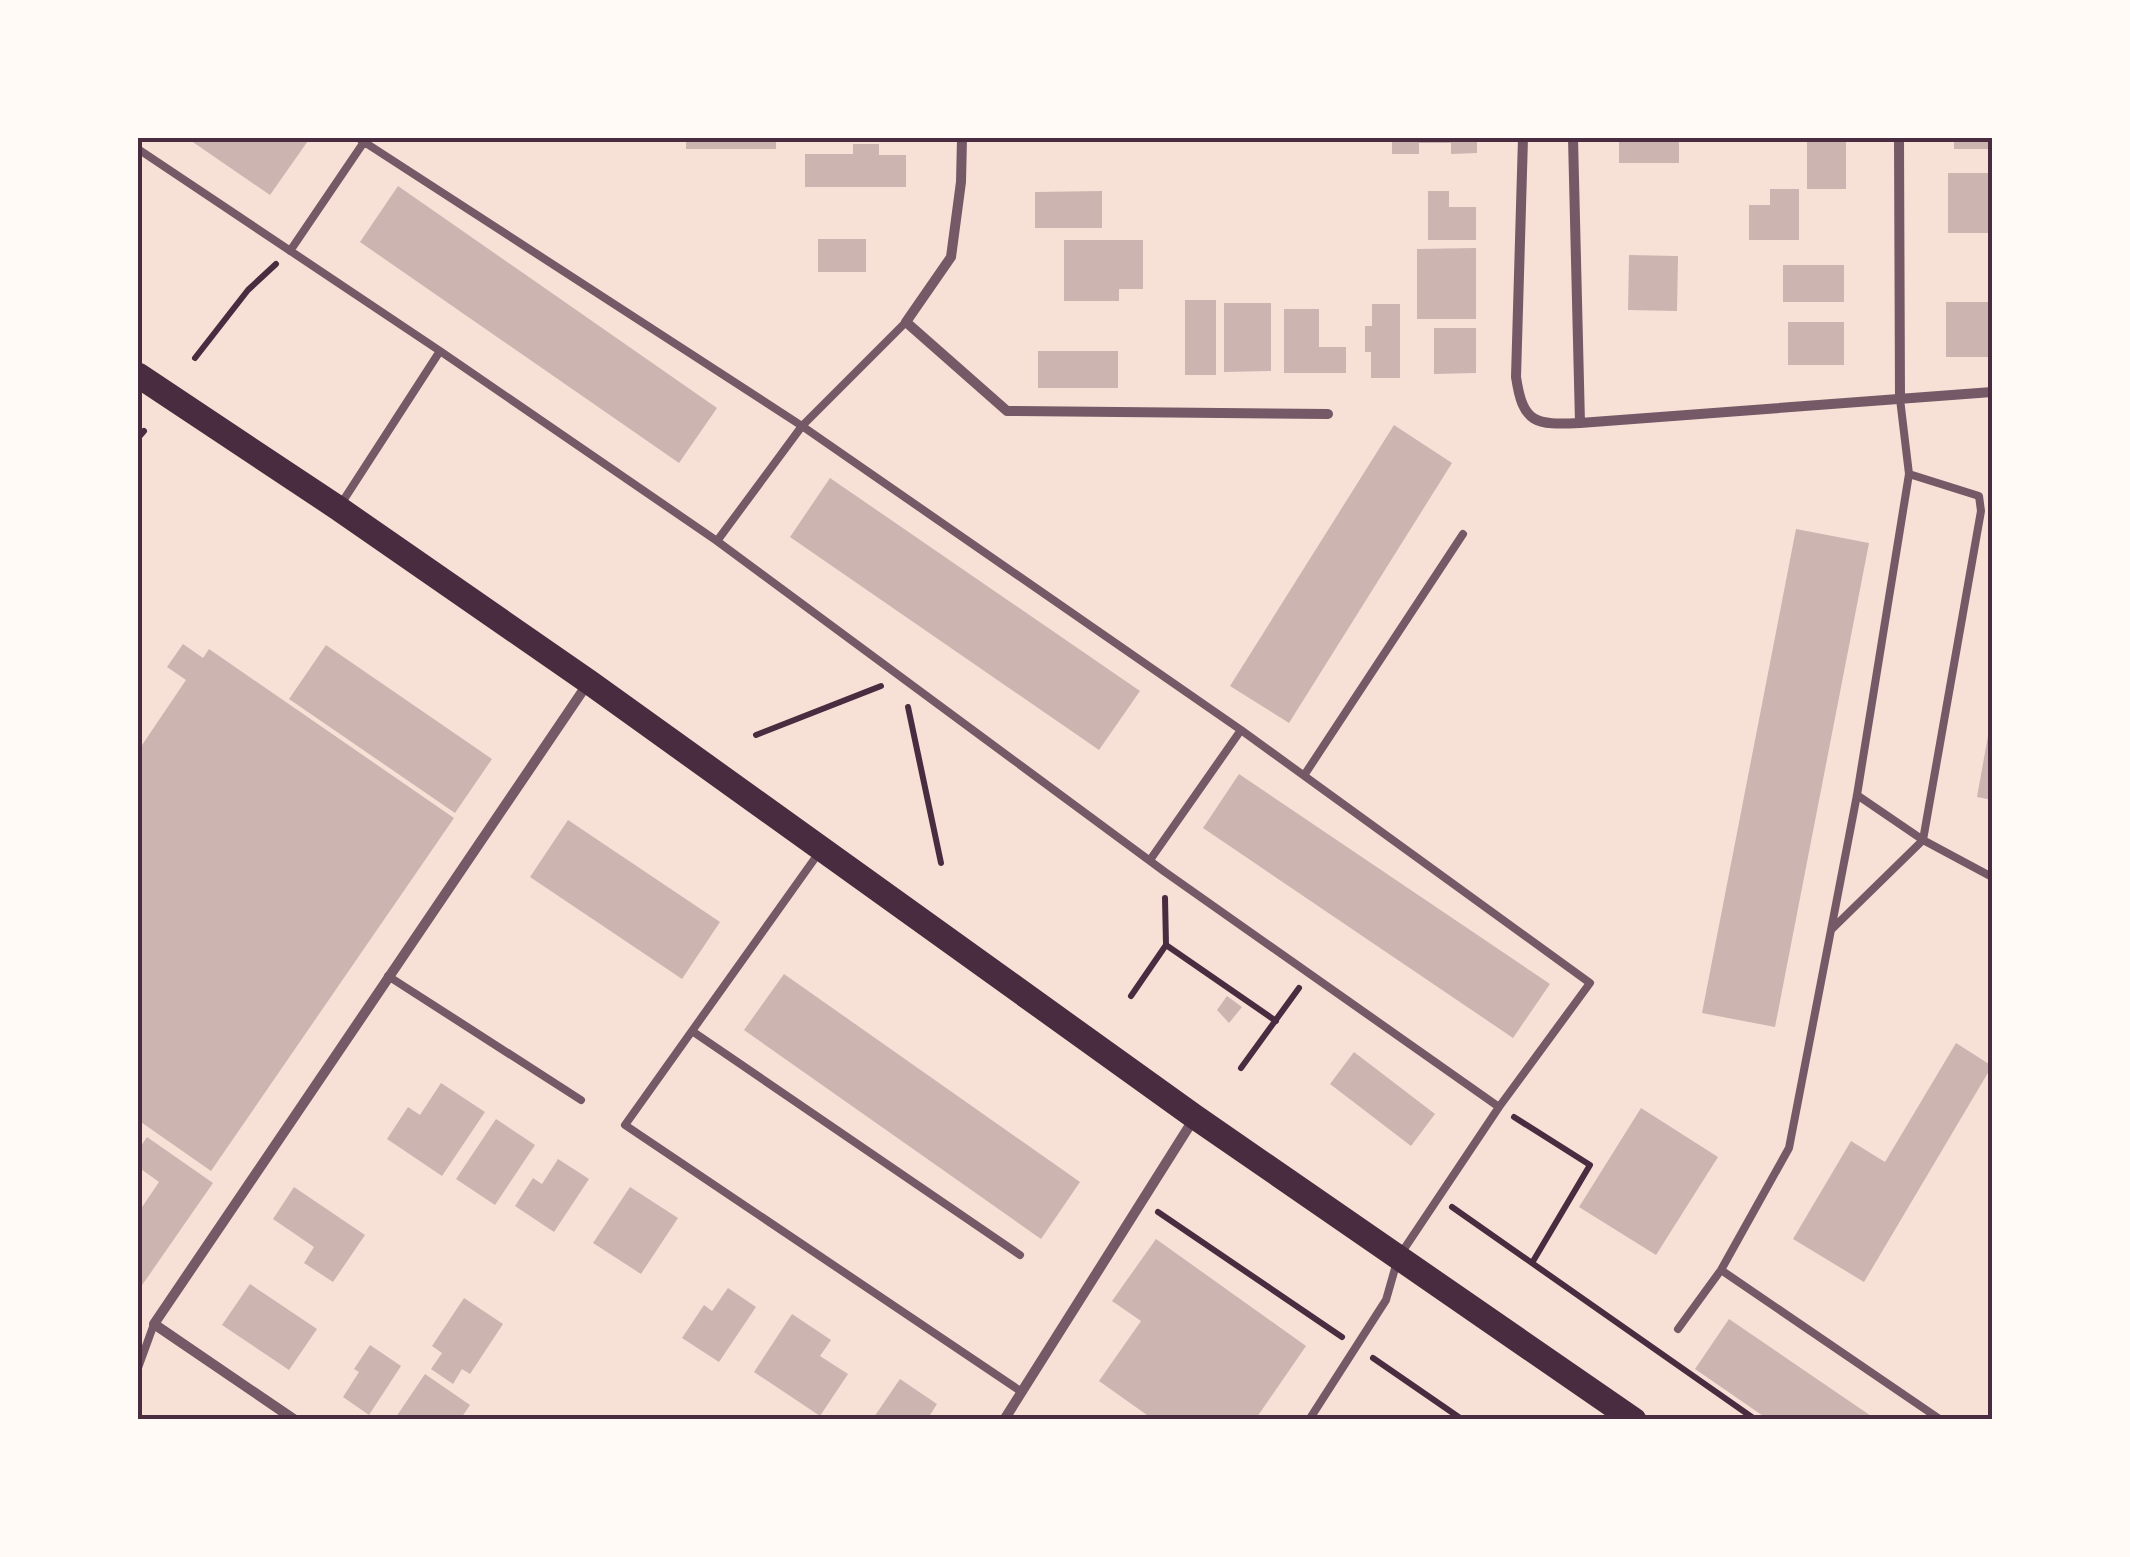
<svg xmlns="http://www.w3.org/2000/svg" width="2130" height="1557" font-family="'DM Sans',sans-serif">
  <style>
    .building { fill: #ccb4b1 }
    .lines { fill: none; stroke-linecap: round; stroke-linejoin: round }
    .path { stroke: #4a2c40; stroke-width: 6 }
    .service { stroke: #755966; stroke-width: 8 }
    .minor { stroke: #755966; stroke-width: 10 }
    .primary { stroke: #4a2c40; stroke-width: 25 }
    .neatline { fill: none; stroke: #4a2c40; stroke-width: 4 }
  </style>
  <rect width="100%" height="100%" fill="#f7e1d7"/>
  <path class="building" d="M 187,138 L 310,138 L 270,195 Z
    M 686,138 L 776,138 L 776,149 L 686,149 Z
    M 1392,138 L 1477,138 L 1477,153 L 1451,154 L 1451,143 L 1419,143 L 1419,154 L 1392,154 Z
    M 1619,138 L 1679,138 L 1679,163 L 1619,163 Z
    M 1954,138 L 1992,138 L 1992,149 L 1954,149 Z
    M 1807,142 L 1846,142 L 1846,189 L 1807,189 Z
    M 853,144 L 879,144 L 879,155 L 906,155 L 906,187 L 805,187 L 805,154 L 853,154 Z
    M 1948,173 L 1992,173 L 1992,233 L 1948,233 Z
    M 398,186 L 717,408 L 679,463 L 360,242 Z
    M 1770,189 L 1799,189 L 1799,240 L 1749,240 L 1749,205 L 1770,205 Z
    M 1102,191 L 1102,228 L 1035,228 L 1035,192 Z
    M 1428,191 L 1449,191 L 1449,207 L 1476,207 L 1476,240 L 1428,240 Z
    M 818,239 L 866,239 L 866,272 L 818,272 Z
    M 1064,240 L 1143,240 L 1143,289 L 1119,289 L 1119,301 L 1064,301 Z
    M 1476,248 L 1476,319 L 1417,319 L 1417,249 Z
    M 1629,255 L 1678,256 L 1677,311 L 1628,310 Z
    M 1783,265 L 1844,265 L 1844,302 L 1783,302 Z
    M 1185,300 L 1216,300 L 1216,375 L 1185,375 Z
    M 1946,302 L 1992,302 L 1992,357 L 1946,357 Z
    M 1224,303 L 1271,303 L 1271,371 L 1224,372 Z
    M 1372,304 L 1400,304 L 1400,378 L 1371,378 L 1371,352 L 1365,352 L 1365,326 L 1372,326 Z
    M 1284,309 L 1319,309 L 1319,347 L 1346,347 L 1346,373 L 1284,373 Z
    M 1788,322 L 1844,322 L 1844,365 L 1788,365 Z
    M 1434,328 L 1476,328 L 1476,373 L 1434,374 Z
    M 1038,351 L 1118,351 L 1118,388 L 1038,388 Z
    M 1394,425 L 1452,463 L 1289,723 L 1230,686 Z
    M 830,478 L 1140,691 L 1099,750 L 790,537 Z
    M 1796,529 L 1869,543 L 1775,1027 L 1702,1013 Z
    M 183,644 L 203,658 L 209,649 L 454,818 L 211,1171 L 138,1120 L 138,751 L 186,680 L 167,667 Z
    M 326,645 L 492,759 L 455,813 L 289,699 Z
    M 1991,719 L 1992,719 L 1992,800 L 1977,797 Z
    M 1239,774 L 1550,984 L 1513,1038 L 1203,828 Z
    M 568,820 L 720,922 L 682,979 L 530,877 Z
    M 784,974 L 1080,1182 L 1041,1239 L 744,1030 Z
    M 1227,996 L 1242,1007 L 1229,1023 L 1217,1010 Z
    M 1956,1043 L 1992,1066 L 1864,1282 L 1793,1239 L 1851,1141 L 1885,1162 Z
    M 1354,1052 L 1435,1114 L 1411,1146 L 1330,1084 Z
    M 441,1083 L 485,1112 L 442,1176 L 387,1139 L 408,1107 L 420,1115 Z
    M 1641,1108 L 1718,1157 L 1656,1255 L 1579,1207 Z
    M 496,1119 L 535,1145 L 495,1205 L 456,1179 Z
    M 147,1137 L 213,1183 L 138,1291 L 138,1213 L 159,1182 L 138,1167 L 138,1150 Z
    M 558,1159 L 589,1179 L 554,1232 L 515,1206 L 533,1178 L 542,1184 Z
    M 294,1187 L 365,1235 L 333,1282 L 304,1263 L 314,1247 L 273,1219 Z
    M 630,1187 L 678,1218 L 641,1274 L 593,1243 Z
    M 1156,1239 L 1306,1346 L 1255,1420 L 1154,1420 L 1099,1381 L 1141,1321 L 1112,1301 Z
    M 250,1284 L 317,1329 L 289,1370 L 222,1325 Z
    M 728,1288 L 756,1307 L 719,1362 L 682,1338 L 704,1305 L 712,1311 Z
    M 464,1298 L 503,1324 L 470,1374 L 462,1369 L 453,1384 L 431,1369 L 442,1353 L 432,1346 Z
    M 792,1314 L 831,1340 L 820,1356 L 848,1374 L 820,1416 L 754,1372 Z
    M 1729,1319 L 1877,1420 L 1769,1420 L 1695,1369 Z
    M 370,1345 L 401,1366 L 369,1415 L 343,1397 L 359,1372 L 354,1369 Z
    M 425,1374 L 470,1405 L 460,1420 L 394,1420 Z
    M 900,1379 L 937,1404 L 927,1420 L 872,1420 Z"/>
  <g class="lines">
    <path class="path" d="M 195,358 L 248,290 L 276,264
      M 138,438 L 144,431
      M 908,707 L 941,863
      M 756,735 L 881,686
      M 1166,945 L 1276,1021
      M 1131,996 L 1166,945 L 1165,898
      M 1241,1068 L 1299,988
      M 1514,1117 L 1590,1165 L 1532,1263
      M 1452,1207 L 1756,1420
      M 1158,1212 L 1342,1337
      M 1373,1358 L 1463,1420"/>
    <path class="service" d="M 358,138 L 802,426 L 1241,730
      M 138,149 L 440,351
      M 290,251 L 366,139
      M 341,504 L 440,351 L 717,541 L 1165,872 L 1499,1107 L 1398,1258 L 1386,1300 L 1309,1420
      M 717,541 L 802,426 L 906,322
      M 1305,774 L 1463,534
      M 1857,795 L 1923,840 L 1992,877
      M 818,854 L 625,1125 L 1022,1392
      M 1150,860 L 1241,730 L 1590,983 L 1499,1107
      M 1832,929 L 1923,840 L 1981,511 L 1979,496 L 1909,474
      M 388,976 L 581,1100
      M 692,1031 L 1020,1255
      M 1721,1270 L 1941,1420
      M 1678,1329 L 1721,1270 L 1789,1148 L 1857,795 L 1909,474 L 1900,399
      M 138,1368 L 154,1324"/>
    <path class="minor" d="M 962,138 L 961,182 L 951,257 L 906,322 L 1007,411 L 1328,414
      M 1523,138 L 1516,377 C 1523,424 1535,425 1580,423 L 1992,392
      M 1573,138 L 1580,423
      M 1899,138 L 1900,399
      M 295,1420 L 154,1324 L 588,683
      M 1004,1420 L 1195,1117"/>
    <path class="primary" d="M 138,375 L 338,508 L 589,682 L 1195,1117 L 1634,1420"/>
  </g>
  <rect width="2130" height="1557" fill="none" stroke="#fffaf5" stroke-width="280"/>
  <rect x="140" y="140" width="1850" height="1277" class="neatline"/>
</svg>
